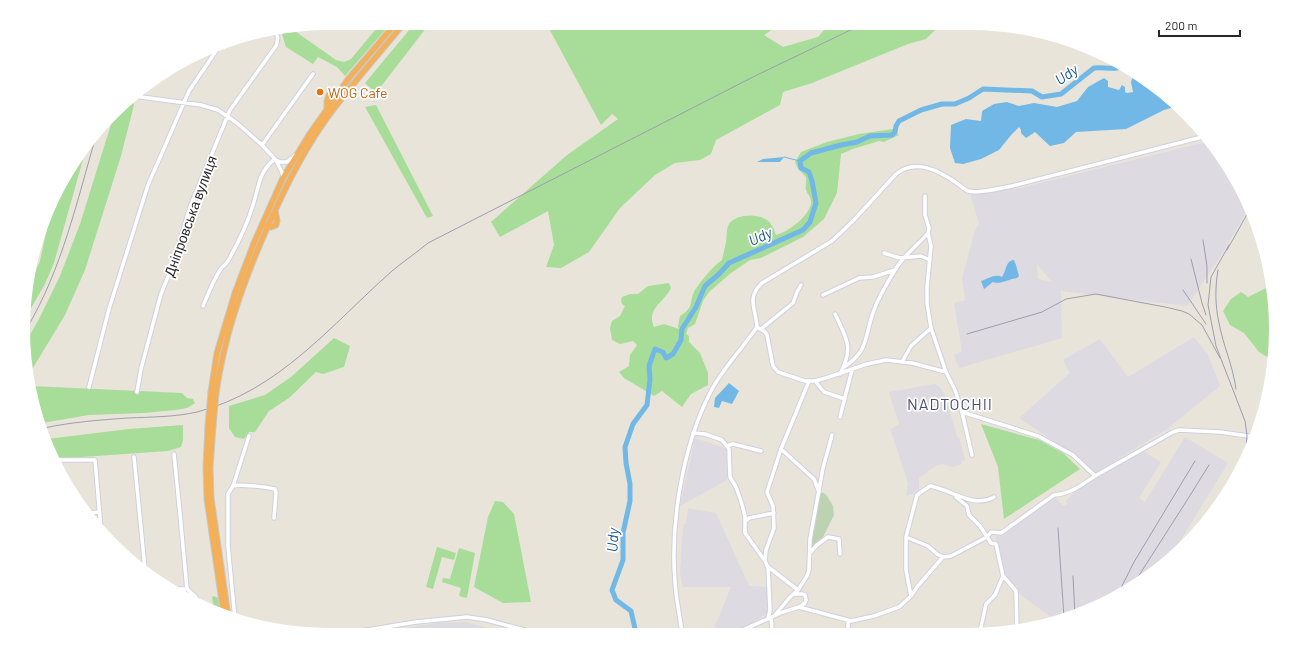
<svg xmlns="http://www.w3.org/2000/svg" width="1299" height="658" font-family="Barlow,sans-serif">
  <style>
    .industrial { fill: #dddae1; fill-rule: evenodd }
    .green { fill: #a7dd98 }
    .cemetery { fill: #bdd2b1 }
    .water { fill: #71b8e6 }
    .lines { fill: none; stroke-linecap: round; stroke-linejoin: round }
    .stream { stroke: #71b8e6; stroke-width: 1 }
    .river { stroke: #71b8e6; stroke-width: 5 }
    .minor-casing { stroke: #cfd0df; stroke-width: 5.5 }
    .highway-casing { stroke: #c7c7c7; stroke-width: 7 }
    .minor { stroke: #fff; stroke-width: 3.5 }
    .highway { stroke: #f4af59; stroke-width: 5 }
    .rail { stroke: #9d9db0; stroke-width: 1 }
    .highway-bridge-casing { stroke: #c7c7c7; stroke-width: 7; stroke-linecap: butt }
    .highway-bridge { stroke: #f4af59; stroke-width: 5 }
    .food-dot { fill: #e8710a; stroke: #fff; stroke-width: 1.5 }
    .labels { text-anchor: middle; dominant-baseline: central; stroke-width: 3.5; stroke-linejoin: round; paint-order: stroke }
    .food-label { font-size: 14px; fill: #c56008; stroke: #fff; text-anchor: start }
    .street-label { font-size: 14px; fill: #272727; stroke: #fff }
    .water-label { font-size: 15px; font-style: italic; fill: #15558d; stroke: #fff }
    .quarter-label { font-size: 16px; letter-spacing: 1px; fill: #4b4d74; stroke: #fff }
  </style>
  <rect width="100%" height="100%" fill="#e9e4d9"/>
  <path class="industrial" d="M 1210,141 L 1235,176 L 1249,207 L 1222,254 L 1187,306 L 1061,291 L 1062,338 L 959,368 L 954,355 L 962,351 L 954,303 L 965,300 L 962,278 L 975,231 L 979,224 L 970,193 L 1020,188 ZM 1037,264 L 1052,282 L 1038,279 Z
    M 1194,337 L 1208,355 L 1220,386 L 1167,429 L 1090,476 L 1070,452 L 1019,418 L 1070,373 L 1063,360 L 1100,339 L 1128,377 Z
    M 935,384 L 941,388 L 946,398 L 957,437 L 959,437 L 965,460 L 961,461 L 962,464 L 960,465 L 953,467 L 942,464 L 937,465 L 919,478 L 919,492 L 906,496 L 908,483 L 891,431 L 891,429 L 899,424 L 889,392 Z
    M 1185,437 L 1228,463 L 1169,559 L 1156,572 L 1087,612 L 1064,618 L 1063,599 L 1057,590 L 1061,598 L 1062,618 L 1055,620 L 1018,593 L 1017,586 L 1014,586 L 1004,572 L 996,537 L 1054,496 L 1063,506 L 1067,504 L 1066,501 L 1075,492 L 1092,480 L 1143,451 L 1161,462 L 1139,498 L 1145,502 Z
    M 695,438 L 728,449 L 727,480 L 680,506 Z
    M 688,508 L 716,513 L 749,586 L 768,587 L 768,613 L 745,628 L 713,631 L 731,587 L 683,587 L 680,573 L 683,525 L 686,523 Z
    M 465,622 L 508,634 L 365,634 L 438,623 Z"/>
  <path class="green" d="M 381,23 L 391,23 L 345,76 L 337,67 L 318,57 L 313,64 L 286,47 L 282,34 L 279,31 L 292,29 L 336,60 L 344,62 L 351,59 Z
    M 415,23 L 430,23 L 376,93 L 365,83 Z
    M 546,23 L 782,23 L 764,35 L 783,47 L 818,37 L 830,23 L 941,24 L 926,39 L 908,44 L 812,83 L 783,92 L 780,105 L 716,140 L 711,154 L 700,160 L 675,163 L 655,175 L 620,208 L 589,252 L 561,268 L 546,267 L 554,245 L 548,211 L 500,237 L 491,222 L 567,155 L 618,119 L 612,114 L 601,125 Z
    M 130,100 L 132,100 L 134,105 L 121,156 L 85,270 L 65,315 L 28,376 L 26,369 L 27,340 L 39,319 L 60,276 L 80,224 L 113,118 Z
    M 376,105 L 433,216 L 427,218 L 365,107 Z
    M 893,129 L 899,135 L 884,142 L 879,141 L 853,149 L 841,154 L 837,193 L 824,219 L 803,237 L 761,258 L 750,260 L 731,273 L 709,292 L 703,301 L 695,324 L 688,328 L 686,334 L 689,336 L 689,342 L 700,353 L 708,373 L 708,385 L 691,394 L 682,407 L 662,391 L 654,396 L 624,378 L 619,372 L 629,366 L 630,355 L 637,345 L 633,341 L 620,344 L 612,340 L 610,328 L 612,321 L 620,316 L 625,306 L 622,304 L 621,300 L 622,297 L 630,294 L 638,294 L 648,286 L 669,283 L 671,288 C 664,303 646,308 654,327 L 664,324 L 679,329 L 678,326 L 680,316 C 695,306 688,305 694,292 C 698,284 715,264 722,260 C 723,254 725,248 726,242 C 727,236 726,229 729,224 C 736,214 757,213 767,220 C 772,224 774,229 776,235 C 788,232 808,217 811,204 C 812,198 808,195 806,190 C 805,186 807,181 806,177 L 798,169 L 795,162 L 801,152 L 827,142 L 859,134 Z
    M 87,145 L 54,263 L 45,284 L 27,315 L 28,287 L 40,261 L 46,233 L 59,188 L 74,159 Z
    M 1272,285 L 1275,349 L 1273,355 L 1267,357 L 1259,352 L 1244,333 L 1230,325 L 1223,311 L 1231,299 L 1241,292 L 1248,297 Z
    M 334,338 L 350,346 L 344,367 L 323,374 L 316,372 L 289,398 L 269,411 L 255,432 L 249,432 L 244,439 L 235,437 L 229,428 L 229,406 L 265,395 L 291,377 Z
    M 31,386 L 182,393 L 187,398 L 193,399 L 195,403 L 187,408 L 176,410 L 144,413 L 89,415 L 42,423 Z
    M 981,424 L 1039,440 L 1063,453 L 1080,469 L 1004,519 L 998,467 Z
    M 183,425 L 183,440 L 181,447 L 168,451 L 53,459 L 47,439 L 129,429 Z
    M 495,501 L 503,502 L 514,514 L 531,602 L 503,603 L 474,587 L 488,517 Z
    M 437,547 L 456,553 L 454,560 L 442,557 L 433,589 L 426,587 Z
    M 459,548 L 475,553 L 467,598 L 459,596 L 461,588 L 442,582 L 443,578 L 450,579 Z
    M 214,596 L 218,598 L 220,613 L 214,611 L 212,597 Z"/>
  <path class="cemetery" d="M 820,492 L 824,493 L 827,496 L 833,506 L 834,515 L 822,539 L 815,545 L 812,546 L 810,544 Z"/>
  <path class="water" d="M 1134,72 L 1156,86 L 1178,106 L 1164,110 L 1126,129 L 1076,132 L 1064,143 L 1050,146 L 1035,132 L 1026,138 L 1021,133 L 1021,130 L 1019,127 L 1012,134 L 999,150 L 981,159 L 963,164 L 955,163 L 950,148 L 951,125 L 966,119 L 981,121 L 982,111 L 994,104 L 1007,102 L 1019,106 L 1034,103 L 1057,107 L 1077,101 L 1088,87 L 1104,78 L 1108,81 L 1108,87 L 1119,90 L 1122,85 L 1125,87 L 1125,92 L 1127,93 L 1133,92 L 1131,82 Z
    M 784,157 L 780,162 L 757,162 L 763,159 Z
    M 1014,260 L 1016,265 L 1019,276 L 1017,278 C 1009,279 999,285 993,282 L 984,289 L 981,281 C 987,279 996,273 1002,277 C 1007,270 1005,261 1014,260 Z
    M 729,383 L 739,391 L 732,404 L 722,401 L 719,408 L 714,407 L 715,398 Z"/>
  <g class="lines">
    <path class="stream" d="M 784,157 L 800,161"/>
    <path class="river" d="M 636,633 L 631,611 L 616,600 L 612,590 L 623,560 L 623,533 L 630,501 L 630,484 L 626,463 L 625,447 L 633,424 L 647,405 L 650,379 L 649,366 L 655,349 L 663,352 L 666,358 L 673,354 L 681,340 L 682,329 L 696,307 L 705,286 L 719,274 L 729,263 L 803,230 L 810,222 L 816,203 L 812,181 L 809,172 L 801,168 L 800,161 L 811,153 L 841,145 L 857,142 L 870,136 L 892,135 L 895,132 L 896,126 L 899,121 L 921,110 L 942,104 L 955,104 L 969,98 L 983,89 L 1032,91 L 1042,97 L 1061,94 L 1094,68 C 1102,67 1109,69 1117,68 L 1120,64"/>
    <defs>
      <path id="minor" d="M 134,96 L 201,105 L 218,110 L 237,123 L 262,145 L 275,159 L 282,172 L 283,178
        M 262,145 L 313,74
        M 276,160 L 280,162 L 287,162 L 295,155
        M 928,233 L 931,246 L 927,287 L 927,303 L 931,328 L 946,372
        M 884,253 L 900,258 L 921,256 L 930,260
        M 823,295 L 859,278 L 873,277 L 895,270
        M 203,306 C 208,294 213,281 220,270 C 222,267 226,264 228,261 C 237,245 248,222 253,205 C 259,186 259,171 275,159
        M 835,314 C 847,339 854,348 840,374
        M 757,327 L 765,332 L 767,335 L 773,366 L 778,372 L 805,381 L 815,381 L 826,378 L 867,364 L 886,360 L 912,363 L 946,372 L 955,390 L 962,412 L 972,455
        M 761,329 L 793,303 L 797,292 L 801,285
        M 902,362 L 911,346 L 931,328
        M 844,367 C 870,350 864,336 874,310 C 879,296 888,282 895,270 C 903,256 918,245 928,233 L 929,228 L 925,215 L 925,196
        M 815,381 L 824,392 L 845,399
        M 89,387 L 109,309 L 148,185 L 189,91 L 220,45
        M 137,392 L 141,369 L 161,294 L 172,267 L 190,207 L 230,110 L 276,46 C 278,40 279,36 274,32
        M 962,412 L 1038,436 L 1073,455 L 1095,476 L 1173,432 L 1179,430 L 1220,432 L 1255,437
        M 840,417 L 852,370
        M 693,433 L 705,434 L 722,440 L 729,449 L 730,477 L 736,487 L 741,501 L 745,516 L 745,533 L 765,561 L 768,567 L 770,610 L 768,619
        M 727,446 L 733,444 L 761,451
        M 781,449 L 814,479 L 819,492
        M 174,454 L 180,514 L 187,589
        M 134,457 L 145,569
        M 53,460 L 95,460 L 101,529
        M 233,486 C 241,484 266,487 275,489 L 276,493 L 274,518
        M 956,497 L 967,506 L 969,515 L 980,526 L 991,543 L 996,544 L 1003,576 L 995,595 L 986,604 L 980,632
        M 90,513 L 99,512
        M 745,521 L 749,518 L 774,513
        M 906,537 L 928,546 L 937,554 L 943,557
        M 810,553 L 817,545 L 828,537 L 839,539 L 840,554
        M 765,561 L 766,550 L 774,528 L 773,506 L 767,492 L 781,449 L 809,381
        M 767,566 L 798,590
        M 1003,576 L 1016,591 L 1017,631
        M 173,589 L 187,589
        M 187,589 L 195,596 L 202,607
        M 911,596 L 906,570 L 906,537 L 917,495 L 930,486 C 950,489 973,509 994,497
        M 799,607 L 851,621 L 874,616 L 899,607 L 911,596 L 917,587 L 943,557 L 951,556 L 987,537 L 991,532 L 1001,533 L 1054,495 C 1070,494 1082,485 1095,476
        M 775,615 L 790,597 L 798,590 L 807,576 L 809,570 L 810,539 L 823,468 L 832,435
        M 235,619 L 228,546 L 228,494 L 233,486 L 249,436
        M 848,621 L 848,633
        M 682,633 C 680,616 676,599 675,582 C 670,522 683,445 711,391 C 723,368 742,349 757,327 C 756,309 746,298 762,283 L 832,241 L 854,220 L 896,174 C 916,158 940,171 958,184 C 961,186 965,190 968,191 C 980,194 1000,188 1012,186 L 1206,136
        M 736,633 L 783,612 L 799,607 L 805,603 L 806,600 L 805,595 L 802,594 L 795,594
        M 770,633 L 772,627 L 771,618
        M 326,634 L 349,633 L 416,622 L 467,617 L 487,620 L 539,634"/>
      <path id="highway" d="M 327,109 L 327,101 L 329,95 L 332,93 L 336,94 L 339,98
        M 265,225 L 271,227 L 276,225 L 277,221 L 275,210
        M 211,392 L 217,353 L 235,293 L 254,243 L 283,178 L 309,135 L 349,78 L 396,23
        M 216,393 C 224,337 241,288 263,237 C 281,196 300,156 326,119 C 350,86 378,55 404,23
        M 208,426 L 206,467 L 207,499 L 224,615
        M 213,426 L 210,468 L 211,498 L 228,616"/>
    </defs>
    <use href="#minor" class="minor-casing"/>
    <use href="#highway" class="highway-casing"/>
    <use href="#minor" class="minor"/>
    <use href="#highway" class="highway"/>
    <path class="rail" d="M 1203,240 L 1207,266 L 1207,283
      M 1229,245 L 1211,277 L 1208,305 L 1216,346 L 1245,421 L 1247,435 L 1246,452 L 1243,466
      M 1227,250 L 1250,209
      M 1191,259 L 1202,303 L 1206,315
      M 1218,270 C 1215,288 1215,305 1219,323 C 1223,345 1233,366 1236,389
      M 1183,290 L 1206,324
      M 27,328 C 62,269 77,201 96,136
      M 967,334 L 1042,312 L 1066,299 L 1096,294 L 1165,307 L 1182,311 L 1189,314 L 1202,325 L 1220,358
      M 44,428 C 72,422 99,420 128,418 C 151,417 175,417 197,412 C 279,391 331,325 392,271 C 404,261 416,253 428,243 L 755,76 L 863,24
      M 1058,528 L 1064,618
      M 1194,534 L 1201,524 L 1222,500
      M 1073,576 L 1075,615
      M 1133,585 C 1158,545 1184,506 1209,465
      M 1118,594 L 1134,562 L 1195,461"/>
    <defs>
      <path id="highway-bridge" d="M 208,426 L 211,392
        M 213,426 L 216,393"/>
    </defs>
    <use href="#highway-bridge" class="highway-bridge-casing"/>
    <use href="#highway-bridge" class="highway-bridge"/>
  </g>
  <circle class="food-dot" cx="320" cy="92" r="4"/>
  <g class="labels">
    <g class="food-label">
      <text x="328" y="92">WOG Cafe</text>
    </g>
    <g class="street-label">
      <text transform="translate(190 216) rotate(-70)">Дніпровська вулиця</text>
    </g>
    <g class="water-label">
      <text transform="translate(1066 74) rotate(-34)">Udy</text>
      <text transform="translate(760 236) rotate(-24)">Udy</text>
      <text transform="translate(612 540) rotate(-86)">Udy</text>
    </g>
    <g class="quarter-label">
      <text x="950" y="403">NADTOCHII</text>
    </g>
  </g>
  <path d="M0 0H1299V658H0ZM329 30H970A299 299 0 0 1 1269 329V329A299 299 0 0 1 970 628H329A299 299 0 0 1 30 329V329A299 299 0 0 1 329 30Z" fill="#fff" fill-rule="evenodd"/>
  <path d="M1159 30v6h81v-6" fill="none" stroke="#272727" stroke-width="2"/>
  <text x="1165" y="30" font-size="12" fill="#272727" stroke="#ffffff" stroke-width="3" paint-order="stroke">200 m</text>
</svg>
